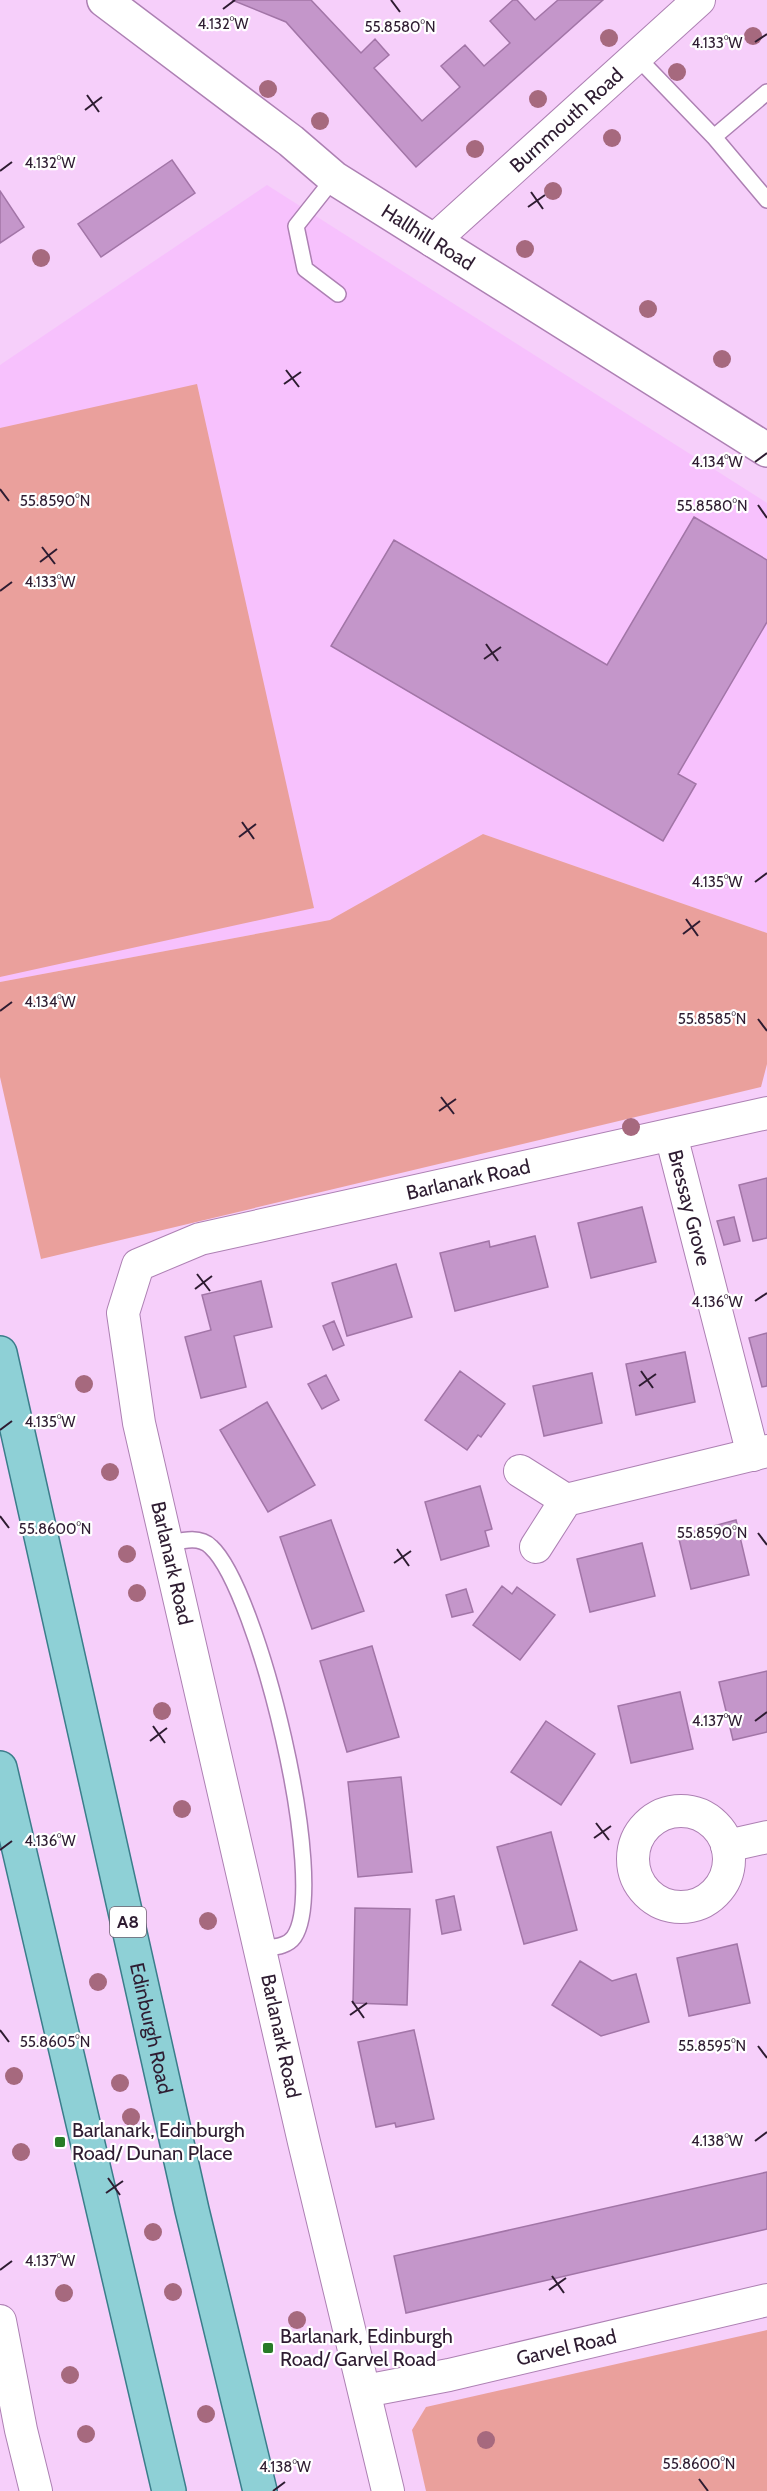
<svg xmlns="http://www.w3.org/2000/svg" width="767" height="2491" font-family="Cabin,sans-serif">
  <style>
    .built { fill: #f7c1fd }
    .green { fill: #eaa09c }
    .building { fill: #c496ca; stroke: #a275a7; stroke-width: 1.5 }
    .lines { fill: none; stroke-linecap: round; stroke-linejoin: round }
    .lane-casing { stroke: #ad80b3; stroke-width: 18 }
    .street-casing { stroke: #ad80b3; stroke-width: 34 }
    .secondary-casing { stroke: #ad80b3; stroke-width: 36 }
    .primary-casing { stroke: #3b7d8b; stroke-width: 36 }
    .lane { stroke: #fff; stroke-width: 15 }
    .street { stroke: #fff; stroke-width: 32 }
    .secondary { stroke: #fff; stroke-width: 33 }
    .primary { stroke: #8ed0d6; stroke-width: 33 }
    .tree { fill: #a6697e }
    .ticks { fill: none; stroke: #2e1c31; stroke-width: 2 }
    .poi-dot { fill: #287b27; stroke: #fff; stroke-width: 2 }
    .labels { text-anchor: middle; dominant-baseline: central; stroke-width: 4.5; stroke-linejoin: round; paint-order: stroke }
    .shield { fill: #fff; stroke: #6d606f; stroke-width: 1.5 }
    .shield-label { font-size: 18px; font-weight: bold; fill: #2e1c31 }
    .street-label { font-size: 20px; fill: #2e1c31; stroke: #fff }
    .poi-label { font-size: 20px; fill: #2e1c31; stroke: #fff; text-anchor: start }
    .ticks-label { font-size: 15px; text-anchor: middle; fill: #2e1c31; stroke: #fff; stroke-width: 4.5; stroke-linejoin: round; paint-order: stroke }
  </style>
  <rect width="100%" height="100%" fill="#f6cffa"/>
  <path class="built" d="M 267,185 L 767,503 L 767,933 L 483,834 L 330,920 L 0,982 L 0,365 Z"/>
  <path class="green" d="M 197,384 L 314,908 L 0,977 L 0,428 Z
    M 483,834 L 767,933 L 767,1064 L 761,1087 L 41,1259 L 0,1077 L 0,982 L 330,920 Z
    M 767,2330 L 767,2491 L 426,2491 L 412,2430 L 426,2407 Z"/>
  <path class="building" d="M 232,0 L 311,0 L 361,53 L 375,39 L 389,55 L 374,68 L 422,121 L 460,87 L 441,66 L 465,45 L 484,66 L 510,43 L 490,21 L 513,0 L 517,0 L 535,20 L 558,0 L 603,0 L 416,167 L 286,22 Z
    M 172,160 L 195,193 L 101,257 L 78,224 Z
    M 0,191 L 24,227 L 0,243 Z
    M 694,517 L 767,560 L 767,622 L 678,774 L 696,784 L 663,841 L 331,646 L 394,540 L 607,665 Z
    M 767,1178 L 767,1238 L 753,1241 L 739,1185 Z
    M 642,1207 L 656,1262 L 591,1278 L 578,1223 Z
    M 734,1217 L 740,1241 L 724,1245 L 717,1221 Z
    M 535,1236 L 548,1287 L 455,1311 L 440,1253 L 489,1241 L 490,1247 Z
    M 396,1264 L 412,1317 L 347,1336 L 332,1283 Z
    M 261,1281 L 272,1327 L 234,1336 L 246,1387 L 201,1398 L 185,1337 L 211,1330 L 202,1295 Z
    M 334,1321 L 344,1345 L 333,1350 L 323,1326 Z
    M 767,1333 L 767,1386 L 762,1387 L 749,1338 Z
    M 685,1352 L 695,1402 L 636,1415 L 626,1364 Z
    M 460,1371 L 505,1404 L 481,1437 L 478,1435 L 467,1450 L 425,1420 Z
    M 592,1373 L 602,1423 L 544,1436 L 533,1386 Z
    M 326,1375 L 339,1400 L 322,1409 L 308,1384 Z
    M 267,1402 L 315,1485 L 268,1512 L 220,1430 Z
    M 480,1486 L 492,1529 L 485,1531 L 489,1546 L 441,1560 L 425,1502 Z
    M 331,1520 L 364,1611 L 312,1629 L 280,1537 Z
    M 736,1520 L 749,1575 L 691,1589 L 679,1539 L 696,1535 L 695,1531 Z
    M 642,1543 L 655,1596 L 590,1612 L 577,1559 Z
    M 502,1586 L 512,1594 L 517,1587 L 555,1615 L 520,1660 L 473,1625 Z
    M 466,1589 L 473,1612 L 452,1617 L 446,1595 Z
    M 372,1646 L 399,1737 L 347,1752 L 320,1661 Z
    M 767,1671 L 767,1732 L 733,1740 L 719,1682 Z
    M 680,1692 L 693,1749 L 631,1763 L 618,1706 Z
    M 546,1721 L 595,1754 L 561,1805 L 511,1772 Z
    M 401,1777 L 412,1872 L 358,1877 L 348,1782 Z
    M 551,1832 L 577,1930 L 524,1944 L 497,1847 Z
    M 454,1896 L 461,1930 L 442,1934 L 436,1900 Z
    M 355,1908 L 410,1909 L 407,2005 L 353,2003 Z
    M 737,1944 L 750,2003 L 689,2016 L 677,1958 Z
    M 580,1961 L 612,1981 L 636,1974 L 649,2022 L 601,2036 L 552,2005 Z
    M 414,2030 L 434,2119 L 396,2127 L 395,2123 L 376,2127 L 358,2042 Z
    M 767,2172 L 767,2229 L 406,2313 L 394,2256 Z"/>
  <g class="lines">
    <defs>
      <path id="lane" d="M 636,56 L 714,137 L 767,200
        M 714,137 L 767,92
        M 334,178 L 296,226 L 305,269 L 338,294
        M 167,1544 C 181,1541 199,1535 211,1547 C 258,1590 330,1884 294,1937 C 287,1947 273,1947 261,1949"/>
      <g id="street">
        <path id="s1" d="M 433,241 L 699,0"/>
        <path id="s2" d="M 671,1135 L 753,1455"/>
        <path d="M 520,1471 L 566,1500"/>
        <path d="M 536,1547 L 566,1500 L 767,1451"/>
        <circle cx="681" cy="1859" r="48"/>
        <path d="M 727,1846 L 767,1837"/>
        <path d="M 0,2321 L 21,2430 L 36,2491"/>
        <path id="s3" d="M 365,2391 L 449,2375 L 767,2300"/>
        <path id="s4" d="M 388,2491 L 304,2142 L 139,1423 L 123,1313 L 138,1265 L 200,1239 L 767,1113"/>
      </g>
      <g id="secondary">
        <path id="s5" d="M 104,0 L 291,141 L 334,178 L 767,450"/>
      </g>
      <g id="primary">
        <path id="s6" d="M 0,1353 L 192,2210 L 260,2491"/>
        <path d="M 0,1768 L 169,2491"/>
      </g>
    </defs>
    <use href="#lane" class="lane-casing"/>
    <use href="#street" class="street-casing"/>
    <use href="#secondary" class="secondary-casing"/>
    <use href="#primary" class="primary-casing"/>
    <use href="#lane" class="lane"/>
    <use href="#street" class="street"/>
    <use href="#secondary" class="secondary"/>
    <use href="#primary" class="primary"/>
  </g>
  <g class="tree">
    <circle cx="753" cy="36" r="9"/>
    <circle cx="609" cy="38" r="9"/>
    <circle cx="677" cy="72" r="9"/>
    <circle cx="268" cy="89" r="9"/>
    <circle cx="538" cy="99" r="9"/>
    <circle cx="320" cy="121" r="9"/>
    <circle cx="612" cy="138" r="9"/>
    <circle cx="475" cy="149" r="9"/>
    <circle cx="553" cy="191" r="9"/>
    <circle cx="525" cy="249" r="9"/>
    <circle cx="41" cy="258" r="9"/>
    <circle cx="648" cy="309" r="9"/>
    <circle cx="722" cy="359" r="9"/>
    <circle cx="631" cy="1127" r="9"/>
    <circle cx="84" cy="1384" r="9"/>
    <circle cx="110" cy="1472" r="9"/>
    <circle cx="127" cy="1554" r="9"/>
    <circle cx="137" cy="1593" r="9"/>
    <circle cx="162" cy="1711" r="9"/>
    <circle cx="182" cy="1809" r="9"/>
    <circle cx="208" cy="1921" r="9"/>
    <circle cx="98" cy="1982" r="9"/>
    <circle cx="14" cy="2076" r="9"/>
    <circle cx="120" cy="2083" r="9"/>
    <circle cx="131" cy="2117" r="9"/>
    <circle cx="21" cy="2152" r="9"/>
    <circle cx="153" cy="2232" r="9"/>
    <circle cx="173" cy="2292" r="9"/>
    <circle cx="64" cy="2293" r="9"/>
    <circle cx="297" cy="2320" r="9"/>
    <circle cx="70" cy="2375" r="9"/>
    <circle cx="206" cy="2414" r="9"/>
    <circle cx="86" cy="2434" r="9"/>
    <circle cx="486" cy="2440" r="9"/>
  </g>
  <path class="ticks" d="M 391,0 L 400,12M 223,9 L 235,0M 755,42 L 767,34M 87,95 L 99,112M 85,110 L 102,97M 0,171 L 12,162M 531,192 L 543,209M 528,207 L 545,195M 286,370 L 299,387M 284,384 L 301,372M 755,462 L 767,453M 0,489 L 9,501M 758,505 L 767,518M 42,547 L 55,564M 40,562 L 57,549M 0,591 L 12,582M 486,644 L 498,661M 484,659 L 501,647M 242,822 L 254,839M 239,837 L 256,824M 755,882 L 767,873M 686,919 L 698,936M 683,934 L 700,921M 0,1011 L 12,1002M 758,1019 L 767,1031M 441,1097 L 454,1114M 439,1111 L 456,1099M 197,1274 L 210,1291M 195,1289 L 212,1276M 755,1301 L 767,1293M 641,1371 L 653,1388M 639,1386 L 656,1374M 0,1430 L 12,1421M 0,1516 L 9,1528M 758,1533 L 767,1545M 397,1549 L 409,1566M 394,1563 L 411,1551M 755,1721 L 767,1712M 153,1726 L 165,1743M 150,1741 L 167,1728M 596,1823 L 609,1840M 594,1838 L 611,1826M 0,1850 L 12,1841M 352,2001 L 364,2018M 350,2015 L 367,2003M 0,2030 L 9,2042M 758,2046 L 767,2058M 755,2141 L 767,2132M 108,2178 L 120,2195M 106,2193 L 123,2181M 0,2270 L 12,2261M 552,2276 L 564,2293M 549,2290 L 566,2278M 699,2479 L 708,2491M 273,2491 L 285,2482"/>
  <g class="poi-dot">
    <rect x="54" y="2136" width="12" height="12" rx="3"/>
    <rect x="262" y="2342" width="12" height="12" rx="3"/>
  </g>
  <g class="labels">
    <rect class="shield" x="110" y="1907" width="36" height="30" rx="4.5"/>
    <g class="shield-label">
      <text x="128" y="1922">A8</text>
    </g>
    <g class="street-label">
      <text stroke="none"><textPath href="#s1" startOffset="180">Burnmouth Road</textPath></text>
      <text stroke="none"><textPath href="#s5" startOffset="402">Hallhill Road</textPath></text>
      <text stroke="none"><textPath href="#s4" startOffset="1600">Barlanark Road</textPath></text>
      <text stroke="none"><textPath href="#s2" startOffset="75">Bressay Grove</textPath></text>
      <text transform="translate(172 1563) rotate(77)">Barlanark Road</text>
      <text stroke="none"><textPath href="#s6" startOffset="692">Edinburgh Road</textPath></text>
      <text transform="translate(281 2036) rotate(78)">Barlanark Road</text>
      <text stroke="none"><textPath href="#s3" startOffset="206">Garvel Road</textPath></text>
    </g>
    <g class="poi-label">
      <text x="72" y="2130">Barlanark, Edinburgh<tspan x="72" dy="23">Road/ Dunan Place</tspan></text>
      <text x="280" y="2336">Barlanark, Edinburgh<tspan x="280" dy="23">Road/ Garvel Road</tspan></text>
    </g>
  </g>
  <g class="ticks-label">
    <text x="223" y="29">4.132°W</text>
    <text x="400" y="32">55.8580°N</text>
    <text x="717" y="48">4.133°W</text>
    <text x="50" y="168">4.132°W</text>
    <text x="717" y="467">4.134°W</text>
    <text x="55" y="506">55.8590°N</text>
    <text x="712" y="511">55.8580°N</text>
    <text x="50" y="587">4.133°W</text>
    <text x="717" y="887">4.135°W</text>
    <text x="50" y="1007">4.134°W</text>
    <text x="712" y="1024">55.8585°N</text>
    <text x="717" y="1307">4.136°W</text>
    <text x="50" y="1427">4.135°W</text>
    <text x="55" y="1534">55.8600°N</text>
    <text x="712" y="1538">55.8590°N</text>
    <text x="717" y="1726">4.137°W</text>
    <text x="50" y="1846">4.136°W</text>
    <text x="55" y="2047">55.8605°N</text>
    <text x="712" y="2051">55.8595°N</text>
    <text x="717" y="2146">4.138°W</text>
    <text x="50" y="2266">4.137°W</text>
    <text x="699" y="2469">55.8600°N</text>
    <text x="285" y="2472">4.138°W</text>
  </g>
</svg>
